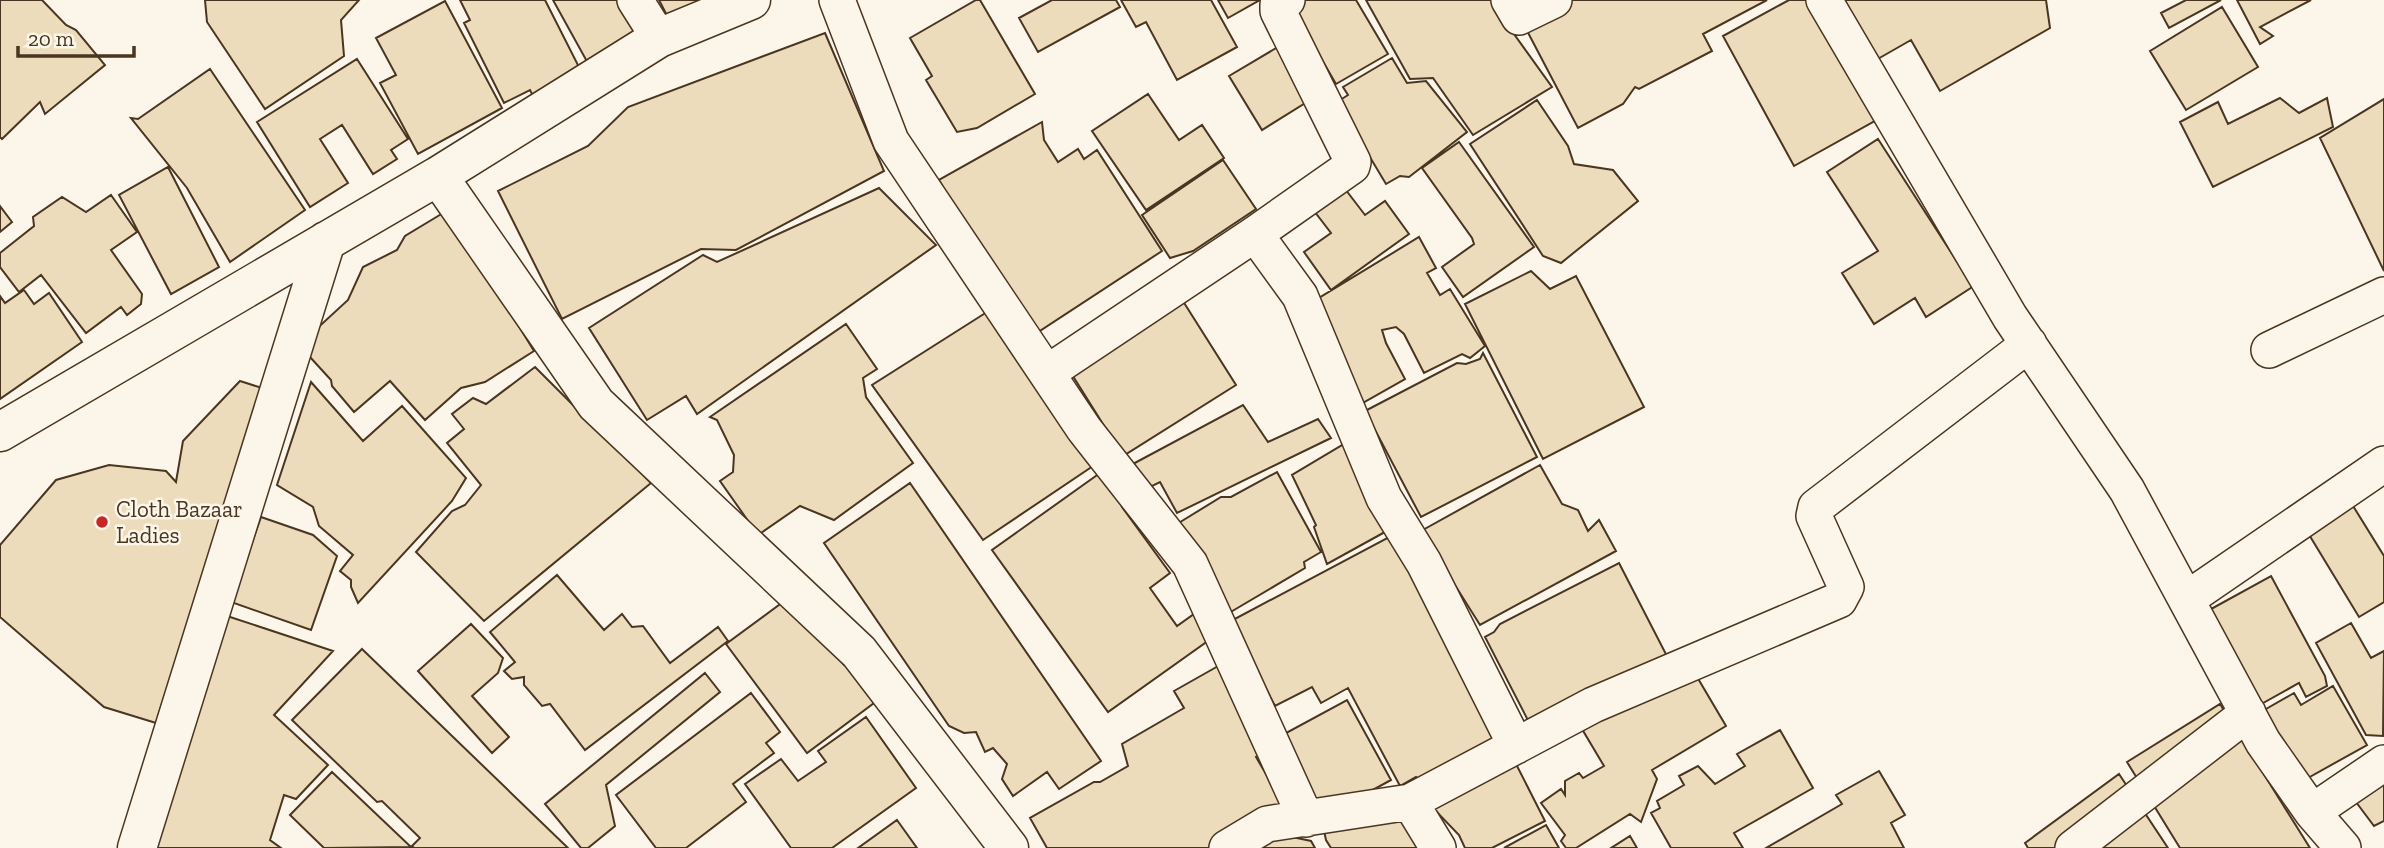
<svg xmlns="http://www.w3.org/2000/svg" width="2384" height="848" font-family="'Zilla Slab',serif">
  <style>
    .building { fill: #ecdcbc; stroke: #4a3520; stroke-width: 2 }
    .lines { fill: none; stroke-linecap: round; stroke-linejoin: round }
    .street-casing { stroke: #4a3520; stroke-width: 38 }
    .secondary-casing { stroke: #4a3520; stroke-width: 41 }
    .street { stroke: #fbf6e9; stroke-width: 35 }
    .secondary { stroke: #fbf6e9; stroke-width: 38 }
    .poi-dot { fill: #c62828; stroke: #fbf6e9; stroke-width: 2.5 }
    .labels { text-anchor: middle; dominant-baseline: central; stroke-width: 5; stroke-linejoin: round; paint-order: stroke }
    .poi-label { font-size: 23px; fill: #4a3520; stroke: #fbf6e9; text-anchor: start }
  </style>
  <rect width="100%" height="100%" fill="#fbf6e9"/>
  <path class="building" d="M 0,0 L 42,0 L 66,25 L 76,30 L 105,65 L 45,114 L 40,102 L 2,139 L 0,137 Z
    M 205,0 L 359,0 L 341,20 L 344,56 L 265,109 L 207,22 Z
    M 460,0 L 545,0 L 582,73 L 534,98 L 530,90 L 504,103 L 464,23 L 470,20 Z
    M 553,0 L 619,0 L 640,39 L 590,67 Z
    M 659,0 L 729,0 L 674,29 Z
    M 976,0 L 980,0 L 1035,94 L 977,128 L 957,132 L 926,80 L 932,76 L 910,38 Z
    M 1052,0 L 1116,0 L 1120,7 L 1038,52 L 1019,18 Z
    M 1121,0 L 1211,0 L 1237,47 L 1177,80 L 1146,22 L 1136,27 Z
    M 1218,0 L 1260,0 L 1228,18 Z
    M 1294,0 L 1356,0 L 1388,54 L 1336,84 L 1289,3 Z
    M 1366,0 L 1493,0 L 1501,16 L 1552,87 L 1473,135 L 1433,78 L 1410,79 Z
    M 1570,0 L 1767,0 L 1703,34 L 1712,51 L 1639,89 L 1635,87 L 1623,104 L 1578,128 L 1524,25 Z
    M 1789,0 L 1816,0 L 1880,118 L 1794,166 L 1723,36 Z
    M 1832,0 L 2046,0 L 2050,28 L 1940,91 L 1911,40 L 1869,64 Z
    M 2186,0 L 2221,0 L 2169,28 L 2161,13 Z
    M 2237,0 L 2311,0 L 2260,27 L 2273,36 L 2260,44 Z
    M 445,1 L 502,108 L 418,154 L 380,83 L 396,75 L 376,38 Z
    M 2222,7 L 2258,67 L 2186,110 L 2150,51 Z
    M 825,33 L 884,171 L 736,250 L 701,249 L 562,319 L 498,191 L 588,146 L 628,107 Z
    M 1283,44 L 1315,97 L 1262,130 L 1229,76 Z
    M 1392,58 L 1407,83 L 1426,81 L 1467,132 L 1409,177 L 1400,176 L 1386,184 L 1337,102 L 1348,95 L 1343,87 Z
    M 357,59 L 408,139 L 391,150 L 397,159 L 373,174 L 342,125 L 320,139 L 348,183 L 310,207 L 257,122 Z
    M 210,69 L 305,210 L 230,262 L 187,188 L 131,118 L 138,119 Z
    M 1148,94 L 1179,140 L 1202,125 L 1224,158 L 1146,210 L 1092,131 Z
    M 2280,98 L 2299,113 L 2327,98 L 2333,127 L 2213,187 L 2180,122 L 2218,102 L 2228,124 Z
    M 2384,99 L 2384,271 L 2320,138 Z
    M 1537,100 L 1568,146 L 1574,164 L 1613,170 L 1638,201 L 1561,263 L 1543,256 L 1470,144 Z
    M 1042,122 L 1044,140 L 1058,162 L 1078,149 L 1084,159 L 1097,150 L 1162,251 L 1029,338 L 939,180 Z
    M 1878,139 L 1956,260 L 1963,255 L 1980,282 L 1926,317 L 1915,298 L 1874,324 L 1842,273 L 1878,251 L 1827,172 Z
    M 1459,142 L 1534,247 L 1463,297 L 1442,267 L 1474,244 L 1472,238 L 1422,168 Z
    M 1223,160 L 1256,209 L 1193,251 L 1170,258 L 1142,215 Z
    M 168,167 L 219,267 L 171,294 L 119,195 Z
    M 1339,181 L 1365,215 L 1385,201 L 1409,234 L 1331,290 L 1304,252 L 1331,233 L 1308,203 Z
    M 879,188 L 936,245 L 697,414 L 686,396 L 647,420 L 589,328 L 703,255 L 717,262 Z
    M 111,195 L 137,232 L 111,250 L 142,294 L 141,304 L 127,315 L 121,307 L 86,333 L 41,275 L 19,292 L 0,267 L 0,253 L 34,226 L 33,217 L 62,197 L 86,212 Z
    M 0,206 L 12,222 L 0,232 Z
    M 448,210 L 534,351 L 485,382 L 461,388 L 425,420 L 390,381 L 354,412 L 332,386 L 331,380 L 299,345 L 348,300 L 363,267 L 397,250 L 405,236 Z
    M 1419,237 L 1436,268 L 1427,273 L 1440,295 L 1450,289 L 1485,346 L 1470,358 L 1462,354 L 1424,373 L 1404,334 L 1396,327 L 1382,330 L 1386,343 L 1405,379 L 1359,405 L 1314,301 Z
    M 1531,271 L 1550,289 L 1576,276 L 1644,407 L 1543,459 L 1465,304 Z
    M 24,290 L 34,304 L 49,293 L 82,342 L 0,399 L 0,296 L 5,303 Z
    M 1181,298 L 1236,385 L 1123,456 L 1066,365 Z
    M 987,312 L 1093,466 L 983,540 L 872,385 Z
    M 846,324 L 877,369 L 863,378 L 866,397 L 913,463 L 834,520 L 800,506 L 758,535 L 720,481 L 733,472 L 734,455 L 717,420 L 710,417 Z
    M 1483,353 L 1537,457 L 1421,517 L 1365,411 L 1457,363 L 1466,364 L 1480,359 Z
    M 535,367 L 651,483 L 484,621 L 416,552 L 452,511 L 465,505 L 481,485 L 447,443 L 464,429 L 452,414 L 473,398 L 486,404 Z
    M 240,381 L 262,388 L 156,723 L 104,707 L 0,617 L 0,545 L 56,480 L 109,465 L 166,471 L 176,482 L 183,441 Z
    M 311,382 L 363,441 L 402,406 L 466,478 L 452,501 L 358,603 L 351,587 L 351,580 L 340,571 L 353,555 L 319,526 L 313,507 L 277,485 Z
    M 1243,405 L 1268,442 L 1318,419 L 1331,438 L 1177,513 L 1160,482 L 1144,490 L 1131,465 Z
    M 1349,441 L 1394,527 L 1327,564 L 1314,527 L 1316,525 L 1292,475 Z
    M 1540,465 L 1562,504 L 1578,510 L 1588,531 L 1599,520 L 1616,551 L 1480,625 L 1421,531 Z
    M 1107,468 L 1122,507 L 1170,573 L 1150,588 L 1177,626 L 1194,614 L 1212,638 L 1108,712 L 992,550 Z
    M 1277,472 L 1321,552 L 1304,562 L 1305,568 L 1229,613 L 1177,524 L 1221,497 L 1231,497 Z
    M 910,483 L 1101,761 L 1059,789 L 1047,772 L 1013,796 L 1002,779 L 1007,764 L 993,748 L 985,752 L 976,732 L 964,733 L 949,726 L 824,543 Z
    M 2350,501 L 2384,556 L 2384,602 L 2359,617 L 2305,528 Z
    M 261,517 L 313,535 L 337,556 L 311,630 L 231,602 Z
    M 1391,536 L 1508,743 L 1428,785 L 1416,777 L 1400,786 L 1348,688 L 1321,703 L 1312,687 L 1275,706 L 1231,621 Z
    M 1619,563 L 1669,660 L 1533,730 L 1485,637 L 1494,632 L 1500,624 Z
    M 557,575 L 604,630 L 622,614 L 632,627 L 643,626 L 670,663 L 718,627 L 728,641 L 585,750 L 550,704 L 542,706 L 524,685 L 524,677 L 512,679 L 504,671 L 515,662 L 490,632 Z
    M 2271,576 L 2325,676 L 2327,686 L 2306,697 L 2299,683 L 2256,707 L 2202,614 Z
    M 787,599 L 811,619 L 844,665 L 849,662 L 861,686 L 874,703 L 807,753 L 726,644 Z
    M 224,615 L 333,651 L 274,715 L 328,765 L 296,799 L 284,795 L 270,840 L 281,848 L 146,848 Z
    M 2351,623 L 2371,658 L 2384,651 L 2383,736 L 2366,735 L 2316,643 Z
    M 471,624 L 503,658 L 498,673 L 472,696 L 509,737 L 492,753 L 418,671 Z
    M 362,649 L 568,848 L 414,848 L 412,846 L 420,838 L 382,801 L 377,802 L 292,720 Z
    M 1220,665 L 1269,750 L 1256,757 L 1286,808 L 1216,848 L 1047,848 L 1030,818 L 1094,782 L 1100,782 L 1128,766 L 1122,744 L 1184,708 L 1174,691 Z
    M 1690,665 L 1726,726 L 1652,770 L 1657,779 L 1641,822 L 1630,814 L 1576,848 L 1566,848 L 1561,841 L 1565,835 L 1541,803 L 1561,789 L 1565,795 L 1565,781 L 1579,773 L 1583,778 L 1604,766 L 1582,729 Z
    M 705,673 L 720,692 L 606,785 L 615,826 L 588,848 L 581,848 L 545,804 Z
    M 2333,686 L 2367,745 L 2299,783 L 2259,713 L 2294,693 L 2301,705 Z
    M 751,693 L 780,732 L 766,743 L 774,753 L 733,784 L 746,802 L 686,848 L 656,848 L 616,795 Z
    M 1347,700 L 1391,780 L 1338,809 L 1305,804 L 1275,739 Z
    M 2220,704 L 2310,848 L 2180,848 L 2127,762 Z
    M 866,717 L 916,788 L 832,848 L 791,848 L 745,784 L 781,759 L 798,781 L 826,762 L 818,751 Z
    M 1780,730 L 1813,788 L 1734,833 L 1743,848 L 1671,848 L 1651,813 L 1660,808 L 1657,801 L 1684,785 L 1679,776 L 1698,766 L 1715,784 L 1745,766 L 1737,754 Z
    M 1515,762 L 1545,821 L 1492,848 L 1465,848 L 1459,835 L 1431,806 Z
    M 1879,771 L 1905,815 L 1891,823 L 1904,848 L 1766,848 L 1842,804 L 1836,795 Z
    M 332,772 L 411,847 L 324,848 L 290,815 Z
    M 2119,774 L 2168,848 L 2028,848 L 2025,843 Z
    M 2384,780 L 2384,821 L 2374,826 L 2350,794 Z
    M 1399,811 L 1425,848 L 1331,848 L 1326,840 L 1323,826 Z
    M 897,820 L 917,848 L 858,848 Z
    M 1546,825 L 1559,848 L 1504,848 Z
    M 1278,834 L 1311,841 L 1315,848 L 1257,848 Z
    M 1630,836 L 1637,848 L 1611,848 Z"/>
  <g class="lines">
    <defs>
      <path id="street" d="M 635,0 L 659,38
        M 837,0 L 891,141 L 1084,429 L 1190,564 L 1306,819
        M 1509,0 L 1519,17 L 1554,0
        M 1824,0 L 2010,317 L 2127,490 L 2263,742 L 2312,812 L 2343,848
        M 1255,234 L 1300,296 L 1384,498 L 1424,563 L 1516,746
        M 2269,350 L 2384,295
        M 1047,373 L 1255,234 L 1352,166 L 1353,162 L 1278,11 L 1278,5 L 1287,0
        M 2187,599 L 2384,464
        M 1410,802 L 1438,848
        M 2312,812 L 2384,763
        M 1227,848 L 1267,824 L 1410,802 L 1593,705 L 1839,600 L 1846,587 L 1814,516 L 1816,507 L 2029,344
        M 2073,848 L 2248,713"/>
      <path id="secondary" d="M 438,176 L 596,404 L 859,652 L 1009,848
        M 0,432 L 438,176 L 659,38 L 751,0
        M 137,848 L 326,241"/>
    </defs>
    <use href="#street" class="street-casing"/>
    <use href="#secondary" class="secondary-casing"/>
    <use href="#street" class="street"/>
    <use href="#secondary" class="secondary"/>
  </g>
  <circle class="poi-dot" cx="102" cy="522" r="7"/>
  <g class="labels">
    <g class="poi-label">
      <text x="116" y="509">Cloth Bazaar<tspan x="116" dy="26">Ladies</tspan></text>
    </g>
  </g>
  <path d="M18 46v10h116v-10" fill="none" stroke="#4a3520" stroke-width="3.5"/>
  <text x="28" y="46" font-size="21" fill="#4a3520" stroke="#fbf6e9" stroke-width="5" paint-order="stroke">20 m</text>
</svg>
